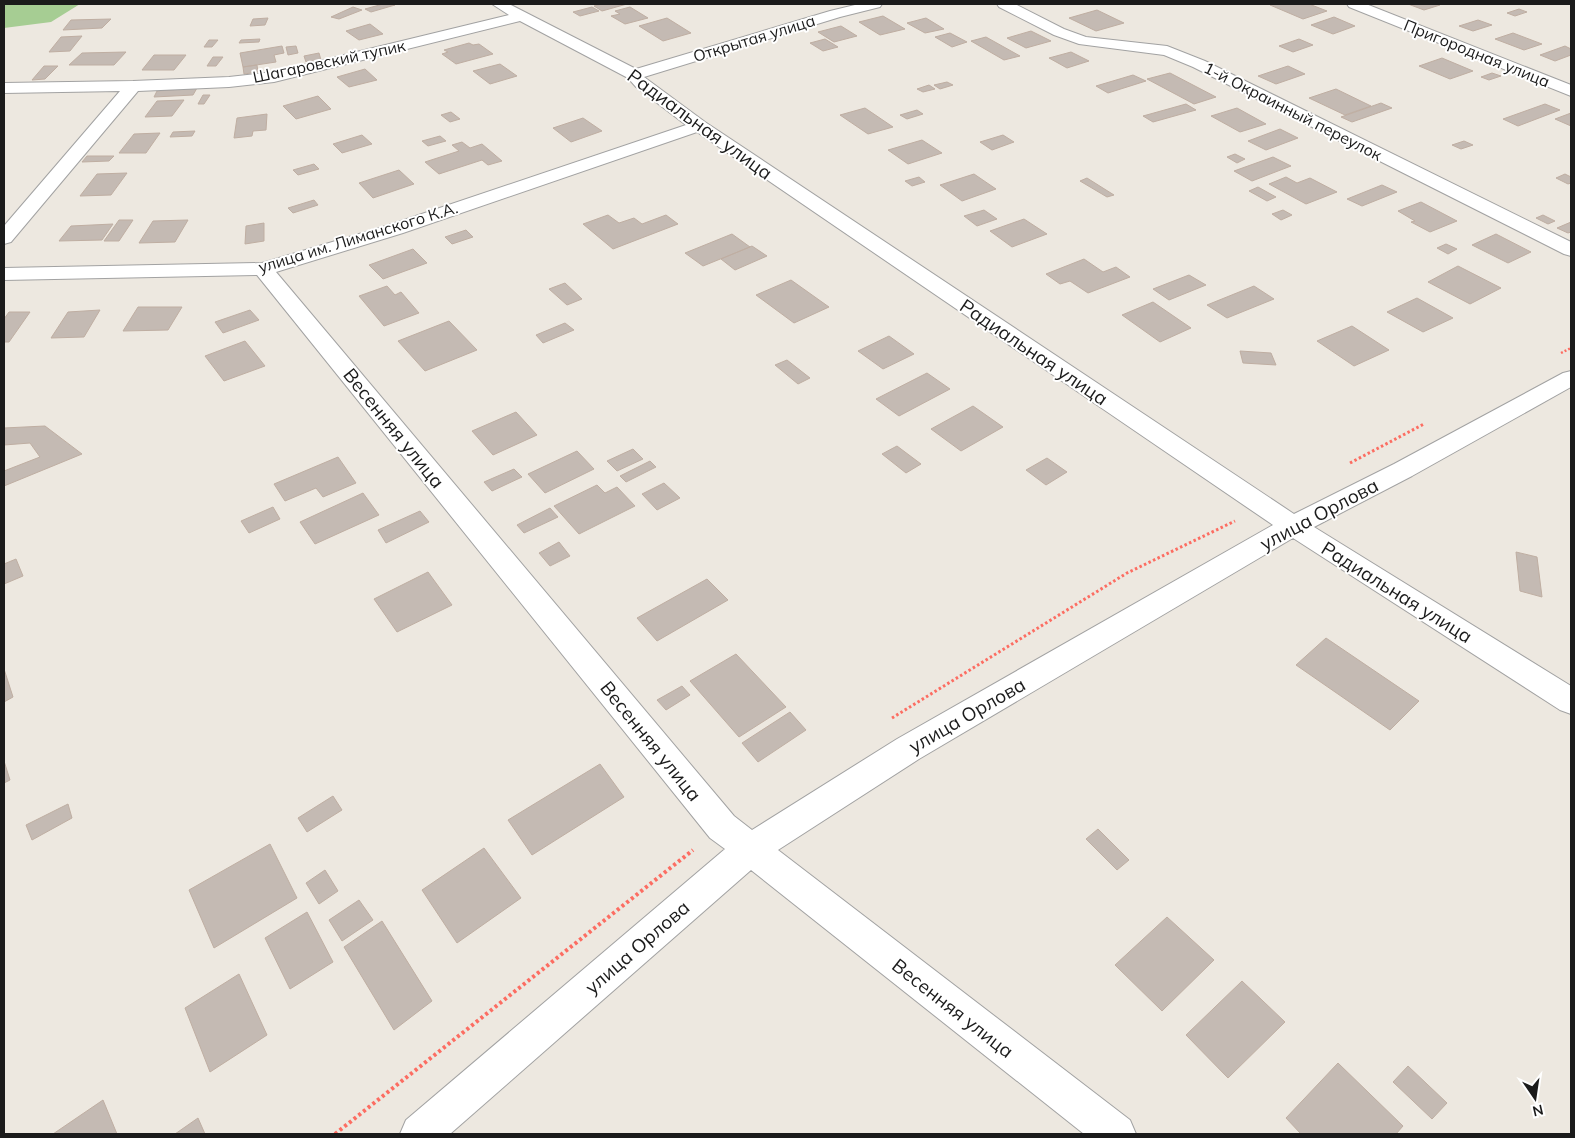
<svg xmlns="http://www.w3.org/2000/svg" width="1575" height="1138" font-family="Mulish,sans-serif">
  <style>
    .forest { fill: #a6cd93 }
    .building { fill: #c4bab3; stroke: #bfaea2 }
    .lines { fill: none; stroke-linecap: round; stroke-linejoin: round }
    .minor-casing { stroke: #a2a2a2; stroke-width: 2 }
    .path-far2 { stroke: #fc6d62; stroke-width: 2.5; stroke-dasharray: 2 2; stroke-linecap: butt }
    .path-far1 { stroke: #fc6d62; stroke-width: 3; stroke-dasharray: 2.5 2.5; stroke-linecap: butt }
    .path { stroke: #fc6d62; stroke-width: 4; stroke-dasharray: 3 3; stroke-linecap: butt }
    .minor { fill: #fff; fill-rule: evenodd }
    .labels { text-anchor: middle; dominant-baseline: central; stroke-width: 4; stroke-linejoin: round; paint-order: stroke }
    .far-street-label { font-size: 16px; fill: #1b1b1b; stroke: #fff }
    .street-label { font-size: 19px; fill: #1b1b1b; stroke: #fff }
  </style>
  <rect width="100%" height="100%" fill="#ede8e0"/>
  <path class="forest" d="M 4,4 L 80,4 L 51,22 L 4,28 Z"/>
  <path class="building" d="M 383,4 L 395,5 L 371,12 L 365,9 Z
    M 602,4 L 627,4 L 602,11 L 594,6 Z
    M 1273,4 L 1309,4 L 1327,11 L 1303,19 L 1270,5 Z
    M 1408,4 L 1437,4 L 1440,5 L 1424,10 Z
    M 353,7 L 362,10 L 339,19 L 331,17 Z
    M 592,7 L 599,11 L 580,16 L 573,12 Z
    M 630,7 L 648,18 L 625,24 L 611,16 L 620,14 L 615,11 Z
    M 1519,9 L 1527,12 L 1515,16 L 1507,13 Z
    M 1097,10 L 1124,23 L 1096,31 L 1069,18 Z
    M 883,16 L 905,29 L 880,35 L 859,22 Z
    M 1334,17 L 1355,26 L 1333,34 L 1311,25 Z
    M 268,18 L 265,25 L 250,26 L 253,19 Z
    M 667,18 L 691,33 L 663,41 L 639,26 Z
    M 926,18 L 944,29 L 925,33 L 907,23 Z
    M 111,19 L 102,28 L 63,30 L 71,20 Z
    M 1478,20 L 1492,25 L 1473,31 L 1459,26 Z
    M 370,24 L 383,34 L 359,40 L 346,31 Z
    M 841,26 L 857,36 L 834,42 L 818,32 Z
    M 1031,31 L 1051,41 L 1026,48 L 1007,38 Z
    M 950,33 L 967,42 L 952,47 L 935,37 Z
    M 1513,33 L 1542,44 L 1524,50 L 1495,39 Z
    M 82,36 L 70,51 L 49,52 L 61,37 Z
    M 986,37 L 1020,56 L 1004,60 L 971,41 Z
    M 260,39 L 259,42 L 239,43 L 241,40 Z
    M 825,39 L 838,47 L 823,51 L 810,43 Z
    M 1299,39 L 1313,45 L 1293,52 L 1279,46 Z
    M 209,40 L 218,40 L 212,47 L 204,47 Z
    M 469,43 L 473,45 L 479,44 L 493,54 L 456,64 L 442,54 L 448,52 L 444,50 Z
    M 282,46 L 284,53 L 274,55 L 276,62 L 243,67 L 240,53 Z
    M 296,46 L 298,53 L 288,55 L 286,47 Z
    M 1565,46 L 1571,49 L 1571,55 L 1555,61 L 1540,55 Z
    M 126,52 L 114,65 L 69,65 L 82,53 Z
    M 1071,52 L 1089,61 L 1067,68 L 1049,58 Z
    M 319,53 L 321,60 L 306,62 L 304,56 Z
    M 154,55 L 186,55 L 174,70 L 142,70 Z
    M 213,57 L 223,57 L 216,66 L 207,66 Z
    M 1442,58 L 1473,71 L 1450,79 L 1419,66 Z
    M 500,64 L 517,76 L 490,84 L 473,71 Z
    M 257,65 L 258,72 L 244,74 L 243,67 Z
    M 44,66 L 58,66 L 45,79 L 32,80 Z
    M 1288,66 L 1305,74 L 1276,84 L 1258,76 Z
    M 365,69 L 377,80 L 349,87 L 337,77 Z
    M 1170,73 L 1216,97 L 1194,104 L 1147,79 Z
    M 1492,73 L 1501,76 L 1489,80 L 1481,77 Z
    M 1133,75 L 1146,81 L 1108,93 L 1096,86 Z
    M 947,82 L 953,85 L 940,89 L 934,85 Z
    M 929,85 L 935,89 L 923,92 L 917,89 Z
    M 197,88 L 193,95 L 154,97 L 157,91 Z
    M 1336,89 L 1371,106 L 1345,115 L 1309,98 Z
    M 203,95 L 210,95 L 204,104 L 198,104 Z
    M 318,96 L 331,109 L 296,119 L 283,106 Z
    M 184,100 L 172,116 L 145,117 L 157,101 Z
    M 1381,103 L 1392,108 L 1352,122 L 1341,117 Z
    M 1186,104 L 1196,110 L 1153,122 L 1143,116 Z
    M 1545,104 L 1560,110 L 1518,126 L 1503,119 Z
    M 865,108 L 893,127 L 868,134 L 840,115 Z
    M 1237,108 L 1266,124 L 1240,132 L 1211,116 Z
    M 917,110 L 923,114 L 907,119 L 900,115 Z
    M 451,112 L 460,119 L 450,122 L 441,115 Z
    M 1571,113 L 1571,126 L 1555,119 Z
    M 267,114 L 266,130 L 253,131 L 252,136 L 234,138 L 237,118 Z
    M 583,118 L 602,131 L 571,142 L 553,128 Z
    M 1280,129 L 1298,138 L 1266,150 L 1248,141 Z
    M 195,131 L 192,136 L 170,137 L 173,132 Z
    M 160,133 L 146,153 L 119,153 L 134,134 Z
    M 362,135 L 372,144 L 342,153 L 333,144 Z
    M 1003,135 L 1014,142 L 992,150 L 980,142 Z
    M 440,136 L 446,141 L 428,146 L 422,141 Z
    M 922,140 L 942,153 L 908,164 L 888,150 Z
    M 1464,141 L 1473,145 L 1461,149 L 1452,145 Z
    M 462,142 L 470,148 L 482,144 L 502,161 L 488,165 L 482,160 L 439,174 L 425,162 L 459,151 L 452,145 Z
    M 1235,154 L 1245,159 L 1237,163 L 1227,157 Z
    M 87,156 L 114,156 L 109,161 L 82,162 Z
    M 1273,157 L 1291,166 L 1252,181 L 1234,171 Z
    M 314,164 L 319,169 L 298,175 L 293,170 Z
    M 399,170 L 414,184 L 373,198 L 359,183 Z
    M 127,173 L 111,195 L 80,196 L 97,174 Z
    M 974,174 L 996,189 L 962,201 L 940,185 Z
    M 1565,174 L 1571,177 L 1571,183 L 1568,184 L 1556,178 Z
    M 919,177 L 925,182 L 912,186 L 905,181 Z
    M 1286,177 L 1297,183 L 1310,178 L 1337,192 L 1306,204 L 1269,184 Z
    M 1087,178 L 1114,195 L 1107,197 L 1080,181 Z
    M 1382,185 L 1397,192 L 1362,206 L 1347,199 Z
    M 1258,187 L 1276,197 L 1267,201 L 1249,191 Z
    M 314,200 L 318,205 L 293,213 L 288,208 Z
    M 1421,202 L 1457,221 L 1430,232 L 1411,222 L 1415,221 L 1398,211 Z
    M 984,210 L 997,219 L 977,226 L 964,216 Z
    M 1283,210 L 1292,215 L 1281,220 L 1272,214 Z
    M 608,215 L 619,223 L 634,218 L 642,224 L 666,215 L 678,224 L 613,249 L 583,224 Z
    M 1543,215 L 1555,221 L 1548,224 L 1536,218 Z
    M 1024,219 L 1047,234 L 1012,247 L 990,231 Z
    M 119,220 L 133,220 L 119,241 L 104,241 Z
    M 188,220 L 175,242 L 139,243 L 153,221 Z
    M 1571,222 L 1571,232 L 1568,233 L 1557,228 Z
    M 264,223 L 264,241 L 245,244 L 246,226 Z
    M 113,224 L 102,240 L 59,241 L 71,226 Z
    M 466,230 L 473,237 L 452,244 L 445,237 Z
    M 732,234 L 750,247 L 703,266 L 685,253 Z
    M 1496,234 L 1531,252 L 1508,263 L 1472,245 Z
    M 1446,244 L 1457,249 L 1448,254 L 1437,248 Z
    M 752,246 L 767,256 L 735,270 L 721,259 Z
    M 413,249 L 427,263 L 383,279 L 369,265 Z
    M 1084,259 L 1103,272 L 1116,267 L 1130,277 L 1088,293 L 1070,281 L 1060,284 L 1046,274 Z
    M 1458,266 L 1501,288 L 1470,304 L 1428,282 Z
    M 1189,275 L 1206,285 L 1169,300 L 1153,289 Z
    M 791,280 L 829,307 L 794,323 L 756,295 Z
    M 565,283 L 582,299 L 567,305 L 549,289 Z
    M 387,286 L 395,295 L 401,292 L 419,313 L 384,326 L 359,296 Z
    M 1254,286 L 1274,299 L 1227,318 L 1207,305 Z
    M 1417,298 L 1453,318 L 1423,332 L 1387,312 Z
    M 1153,302 L 1191,328 L 1160,342 L 1122,315 Z
    M 138,307 L 182,307 L 168,330 L 123,331 Z
    M 100,310 L 84,337 L 51,338 L 68,312 Z
    M 250,310 L 259,320 L 223,333 L 215,322 Z
    M 9,312 L 30,312 L 9,342 L 4,342 L 4,319 Z
    M 449,321 L 477,350 L 425,371 L 398,341 Z
    M 565,323 L 574,330 L 543,343 L 536,335 Z
    M 1352,326 L 1389,350 L 1354,366 L 1317,341 Z
    M 889,336 L 914,354 L 883,369 L 858,351 Z
    M 245,341 L 265,366 L 224,381 L 205,356 Z
    M 1240,351 L 1271,353 L 1276,365 L 1243,363 Z
    M 787,360 L 810,378 L 798,384 L 775,365 Z
    M 927,373 L 950,389 L 899,416 L 876,399 Z
    M 973,406 L 1003,427 L 961,451 L 931,429 Z
    M 516,412 L 537,435 L 493,455 L 472,431 Z
    M 45,426 L 82,454 L 4,486 L 4,471 L 40,457 L 30,443 L 4,445 L 4,428 Z
    M 897,446 L 921,464 L 906,473 L 882,454 Z
    M 633,449 L 643,459 L 617,471 L 607,461 Z
    M 577,451 L 594,469 L 545,493 L 528,474 Z
    M 338,457 L 356,483 L 323,497 L 316,488 L 285,501 L 274,484 Z
    M 1047,458 L 1067,472 L 1046,485 L 1026,470 Z
    M 650,461 L 656,467 L 626,482 L 620,476 Z
    M 514,469 L 522,477 L 492,491 L 484,482 Z
    M 664,483 L 680,498 L 657,510 L 642,494 Z
    M 597,485 L 605,493 L 617,487 L 635,506 L 579,534 L 554,506 Z
    M 363,493 L 379,515 L 315,544 L 300,522 Z
    M 273,507 L 280,519 L 249,533 L 241,521 Z
    M 550,508 L 558,517 L 524,533 L 517,525 Z
    M 420,511 L 429,522 L 386,543 L 378,530 Z
    M 559,542 L 570,556 L 550,566 L 539,553 Z
    M 1516,552 L 1537,557 L 1542,597 L 1520,591 Z
    M 16,559 L 23,576 L 4,584 L 4,564 Z
    M 428,572 L 452,605 L 397,632 L 374,599 Z
    M 707,579 L 728,600 L 657,641 L 637,618 Z
    M 1326,638 L 1419,701 L 1390,730 L 1296,665 Z
    M 736,654 L 786,707 L 739,737 L 690,681 Z
    M 4,669 L 13,697 L 4,702 Z
    M 682,686 L 690,695 L 666,710 L 657,700 Z
    M 790,712 L 806,730 L 758,762 L 742,743 Z
    M 4,761 L 10,780 L 4,783 Z
    M 600,764 L 624,797 L 532,855 L 508,820 Z
    M 333,796 L 342,810 L 307,832 L 298,818 Z
    M 68,804 L 72,818 L 32,840 L 26,825 Z
    M 1098,829 L 1129,860 L 1117,870 L 1086,839 Z
    M 270,844 L 297,898 L 214,948 L 189,890 Z
    M 484,848 L 521,898 L 457,943 L 422,890 Z
    M 325,870 L 338,891 L 319,904 L 306,883 Z
    M 359,900 L 373,920 L 342,941 L 329,920 Z
    M 307,912 L 333,962 L 290,989 L 265,938 Z
    M 1167,917 L 1214,960 L 1162,1011 L 1115,965 Z
    M 382,921 L 432,1001 L 394,1030 L 344,947 Z
    M 239,974 L 267,1035 L 210,1072 L 185,1008 Z
    M 1242,981 L 1285,1022 L 1228,1078 L 1186,1035 Z
    M 1338,1063 L 1403,1126 L 1396,1134 L 1301,1134 L 1286,1118 Z
    M 1408,1066 L 1447,1103 L 1432,1119 L 1393,1082 Z
    M 103,1100 L 117,1134 L 53,1134 Z
    M 198,1118 L 205,1134 L 175,1134 Z"/>
  <g class="lines">
    <defs>
      <path id="minor" d="M 492,4 L 509,4 L 636,69 L 830,11 L 859,4 L 882,4 L 880,7 L 840,17 L 644,77 L 705,122 L 1294,514 L 1394,464 L 1563,373 L 1571,371 L 1571,387 L 1412,476 L 1314,527 L 1571,686 L 1571,714 L 1560,710 L 1293,538 L 919,759 L 778,850 L 1130,1120 L 1136,1134 L 1084,1134 L 751,870 L 450,1134 L 400,1134 L 406,1120 L 725,849 L 710,838 L 257,275 L 4,280 L 4,268 L 262,263 L 389,225 L 686,125 L 636,87 L 628,78 L 520,21 L 274,82 L 229,87 L 138,91 L 11,242 L 4,244 L 4,226 L 120,91 L 4,93 L 4,83 L 133,81 L 229,77 L 274,72 L 509,15 ZM 697,132 L 1273,525 L 897,739 L 752,830 L 734,816 L 276,272 L 403,233 Z
        M 997,4 L 1015,4 L 1064,29 L 1086,37 L 1167,46 L 1205,61 L 1571,242 L 1571,256 L 1564,254 L 1193,67 L 1164,55 L 1079,44 L 1054,35 L 999,7 Z
        M 1347,4 L 1366,4 L 1571,85 L 1571,96 L 1349,7 Z"/>
    </defs>
    <use href="#minor" class="minor-casing"/>
    <path class="path-far2" d="M 1561,353 L 1571,348"/>
    <path class="path-far1" d="M 1350,463 L 1424,424
      M 892,718 L 1127,573 L 1235,521"/>
    <path class="path" d="M 335,1134 L 693,850"/>
    <use href="#minor" class="minor"/>
  </g>
  <g class="labels">
    <g class="far-street-label">
      <text transform="translate(754 38) rotate(-17)">Открытая улица</text>
      <text transform="translate(1477 53) rotate(22)">Пригородная улица</text>
      <text transform="translate(329 61) rotate(-12)">Шагаровский тупик</text>
      <text transform="translate(1293 111) rotate(27)">1-й Окраинный переулок</text>
      <text transform="translate(358 237) rotate(-17)">улица им. Лиманского К.А.</text>
    </g>
    <g class="street-label">
      <text transform="translate(700 124) rotate(36)">Радиальная улица</text>
      <text transform="translate(1034 352) rotate(34)">Радиальная улица</text>
      <text transform="translate(394 428) rotate(51)">Весенняя улица</text>
      <text transform="translate(1319 514) rotate(-28)">улица Орлова</text>
      <text transform="translate(1397 592) rotate(32)">Радиальная улица</text>
      <text transform="translate(967 715) rotate(-30)">улица Орлова</text>
      <text transform="translate(651 741) rotate(51)">Весенняя улица</text>
      <text transform="translate(637 947) rotate(-41)">улица Орлова</text>
      <text transform="translate(953 1008) rotate(38)">Весенняя улица</text>
    </g>
  </g>
  <rect width="1575" height="1138" fill="none" stroke="#1b1b1b" stroke-width="10"/>
  <g transform="translate(1535 1098) rotate(167)" stroke="#ffffff" stroke-width="4" paint-order="stroke">
  <path d="M0-4L9 19L0 12L-9 19Z" fill="#1b1b1b"/>
  <text y="-8" font-size="14" font-weight="bold" text-anchor="middle" fill="#1b1b1b">N</text>
  </g>
</svg>
